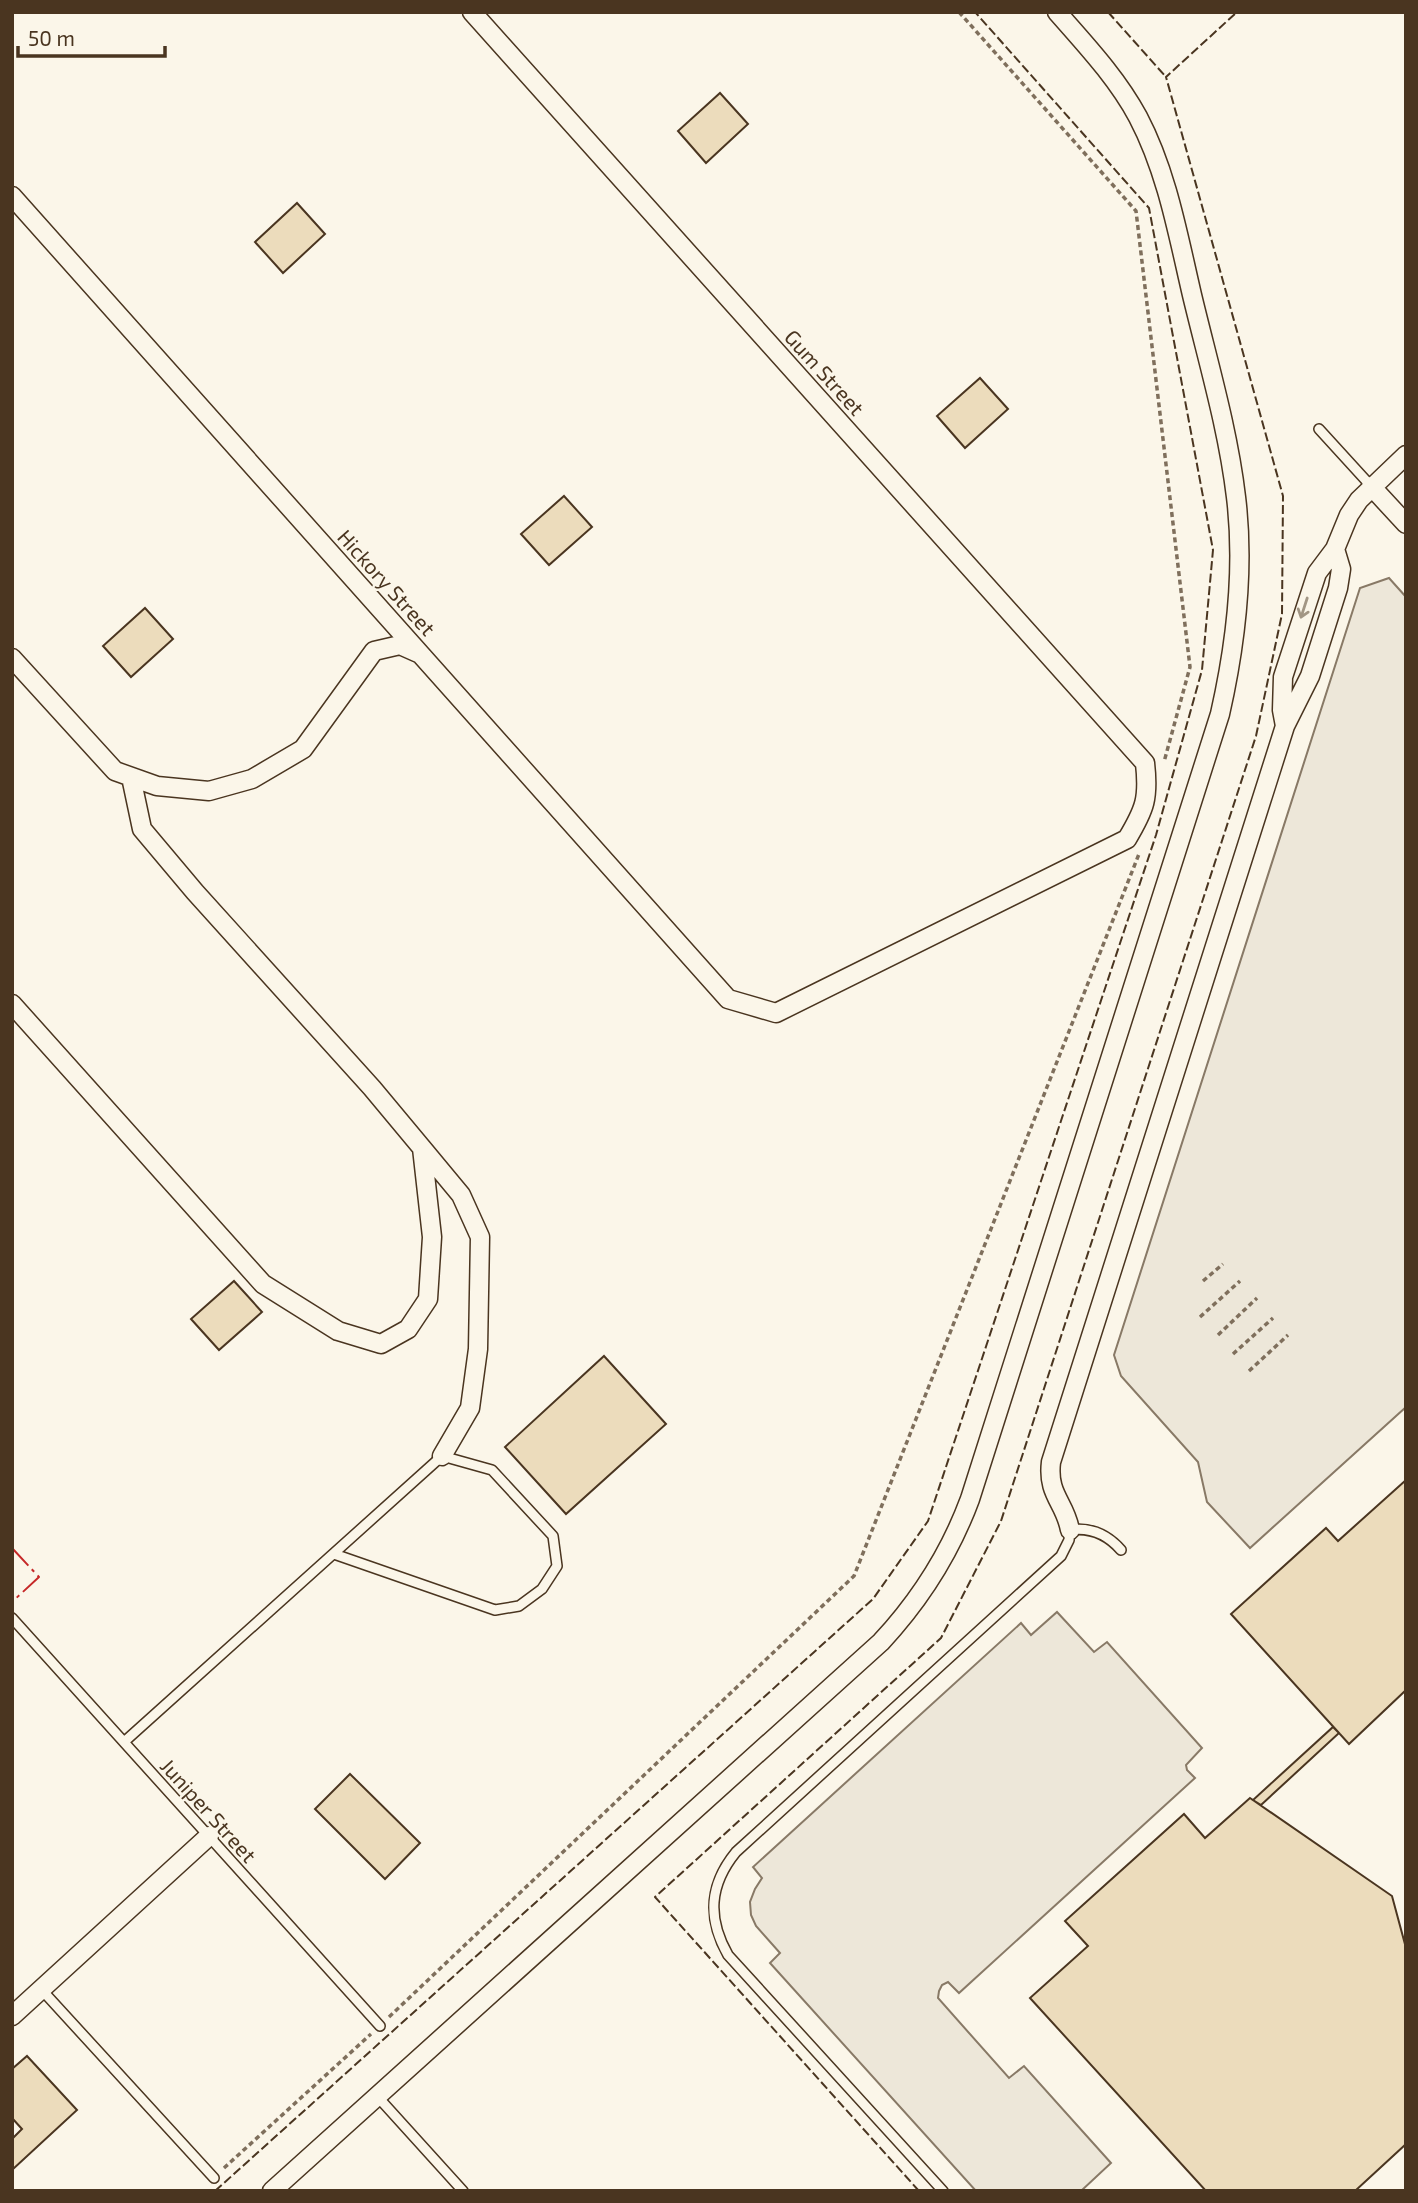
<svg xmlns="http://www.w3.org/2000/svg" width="1418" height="2203" font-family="'Exo 2',sans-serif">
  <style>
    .parking { fill: #ede7d9; stroke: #887966; stroke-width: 2 }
    .building { fill: #ecdcbc; stroke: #4a3520; stroke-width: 2 }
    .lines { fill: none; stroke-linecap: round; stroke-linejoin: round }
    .lane-casing { stroke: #4a3520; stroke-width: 12 }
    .street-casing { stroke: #4a3520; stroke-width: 21 }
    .path { stroke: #7f6f5c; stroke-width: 3.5; stroke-dasharray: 5 3.5; stroke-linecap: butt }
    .lane { stroke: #fbf6e9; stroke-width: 9 }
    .street { stroke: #fbf6e9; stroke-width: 18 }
    .fence { stroke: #4a3520; stroke-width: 2; stroke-dasharray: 9 3.5; stroke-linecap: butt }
    .power { stroke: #c62828; stroke-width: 2; stroke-dasharray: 24 5 3.5 5; stroke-linecap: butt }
    .oneway { stroke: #a29684 }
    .labels { text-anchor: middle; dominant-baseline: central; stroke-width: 5; stroke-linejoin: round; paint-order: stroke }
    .street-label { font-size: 21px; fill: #4a3520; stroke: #fbf6e9 }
  </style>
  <rect width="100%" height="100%" fill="#fbf6e9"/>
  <path class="parking" d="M 1389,578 L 1406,597 L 1406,1407 L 1250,1548 L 1207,1502 L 1198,1462 L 1121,1376 L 1114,1355 L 1360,588 Z
    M 1057,1612 L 1094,1652 L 1107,1642 L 1202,1748 L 1186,1765 L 1187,1770 L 1195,1778 L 959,1993 L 948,1982 L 942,1985 L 939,1991 L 938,1998 L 1009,2078 L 1024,2066 L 1111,2163 L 1081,2191 L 976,2191 L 770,1963 L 780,1953 L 756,1926 L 751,1915 L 750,1902 L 755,1889 L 762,1878 L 753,1867 L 1021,1623 L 1031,1635 Z"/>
  <path class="building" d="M 720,93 L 748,124 L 706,163 L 678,131 Z
    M 297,203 L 325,234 L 283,273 L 255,242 Z
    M 980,378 L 1008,409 L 965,448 L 937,416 Z
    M 564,496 L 592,527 L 549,565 L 521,534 Z
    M 145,608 L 173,639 L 131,677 L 103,646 Z
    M 234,1281 L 262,1312 L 219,1350 L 191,1319 Z
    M 604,1356 L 666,1424 L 566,1514 L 505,1447 Z
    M 1406,1480 L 1406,1690 L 1349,1744 L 1231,1614 L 1326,1528 L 1338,1541 Z
    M 1333,1727 L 1339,1733 L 1261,1805 L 1253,1800 Z
    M 350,1774 L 420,1843 L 385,1879 L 315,1809 Z
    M 1250,1798 L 1392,1896 L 1406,1948 L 1406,2144 L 1355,2191 L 1206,2191 L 1030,1998 L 1088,1946 L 1065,1921 L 1184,1814 L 1205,1838 Z
    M 27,2056 L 77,2110 L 12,2170 L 12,2139 L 22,2129 L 12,2118 L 12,2069 Z"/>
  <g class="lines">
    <defs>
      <path id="lane" d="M 1319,429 L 1371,486
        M 12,1618 L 380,2026
        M 124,1742 L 442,1456 L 492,1470 L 553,1536 L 557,1566 L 542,1589 L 519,1606 L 495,1610 L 334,1554
        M 41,1989 L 214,2178
        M 377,2096 L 463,2191
        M 943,2191 L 728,1955 C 707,1918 709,1885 736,1852 L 1061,1556 L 1069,1540 L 1070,1530 C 1091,1527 1107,1534 1121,1550"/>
      <path id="street" d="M 12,196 L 728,999 L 776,1013 L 1127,839 C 1145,809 1149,798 1145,763 L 472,12
        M 1371,486 L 1406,524
        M 12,658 L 115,771 L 157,786 L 209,791 L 252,779 L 303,749 L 374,651 L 400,645 L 418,653
        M 1285,726 L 1282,710 L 1283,677 L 1317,573 L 1335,549 L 1349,515 L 1359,500 L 1406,455
        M 12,1004 L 263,1284 L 338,1331 L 381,1344 L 408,1329 L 428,1299 L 432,1237 L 422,1148 L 372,1088 L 195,892 L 142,829 L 131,777
        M 422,1148 L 461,1195 L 480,1237 L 478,1349 L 470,1408 L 442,1456
        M 1070,1530 C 1065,1502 1047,1495 1051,1462 L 1285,726 L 1310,676 L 1338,588 L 1341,569 L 1335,549
        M 12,2016 L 209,1836
        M 272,2191 L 881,1642 C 921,1599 950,1553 970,1499 L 1220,714 C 1236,643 1245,570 1236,497 C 1228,429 1208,362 1192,295 C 1178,235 1167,172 1138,117 C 1117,78 1086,45 1057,12"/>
    </defs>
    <use href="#lane" class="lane-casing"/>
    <use href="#street" class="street-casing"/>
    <path class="path" d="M 959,12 L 1136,211 L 1190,667 L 1164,762
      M 1203,1281 L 1223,1264
      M 1200,1317 L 1240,1281
      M 1218,1335 L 1257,1298
      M 1233,1354 L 1273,1318
      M 1249,1371 L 1288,1335
      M 389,2017 L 854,1576 L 1139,854
      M 224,2168 L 371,2034"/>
    <use href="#lane" class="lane"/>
    <use href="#street" class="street"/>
    <path class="fence" d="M 1108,12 L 1166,77
      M 215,2191 L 873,1599 L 928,1521 L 1156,835 L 1202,670 L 1213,550 L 1149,208 L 975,12
      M 919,2191 L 655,1897 L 941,1638 L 1001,1521 L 1256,736 L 1282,614 L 1283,496 L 1166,77 L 1237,12"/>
    <path class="power" d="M 12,1548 L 39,1577 L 12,1602"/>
  </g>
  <defs><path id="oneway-shaft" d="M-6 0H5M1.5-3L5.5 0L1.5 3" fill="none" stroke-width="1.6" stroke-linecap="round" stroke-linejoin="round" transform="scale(1.75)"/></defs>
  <use class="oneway" href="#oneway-shaft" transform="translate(1304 608) rotate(108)"/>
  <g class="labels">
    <g class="street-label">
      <text transform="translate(825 372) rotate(48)">Gum Street</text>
      <text transform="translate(387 582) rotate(48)">Hickory Street</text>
      <text transform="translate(209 1810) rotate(48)">Juniper Street</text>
    </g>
  </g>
  <rect width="1418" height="2203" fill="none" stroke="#4a3520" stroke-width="28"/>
  <path d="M18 46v10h147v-10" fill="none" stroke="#4a3520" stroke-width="3.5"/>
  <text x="28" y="46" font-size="21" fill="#4a3520" stroke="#fbf6e9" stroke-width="5" paint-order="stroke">50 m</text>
</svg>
